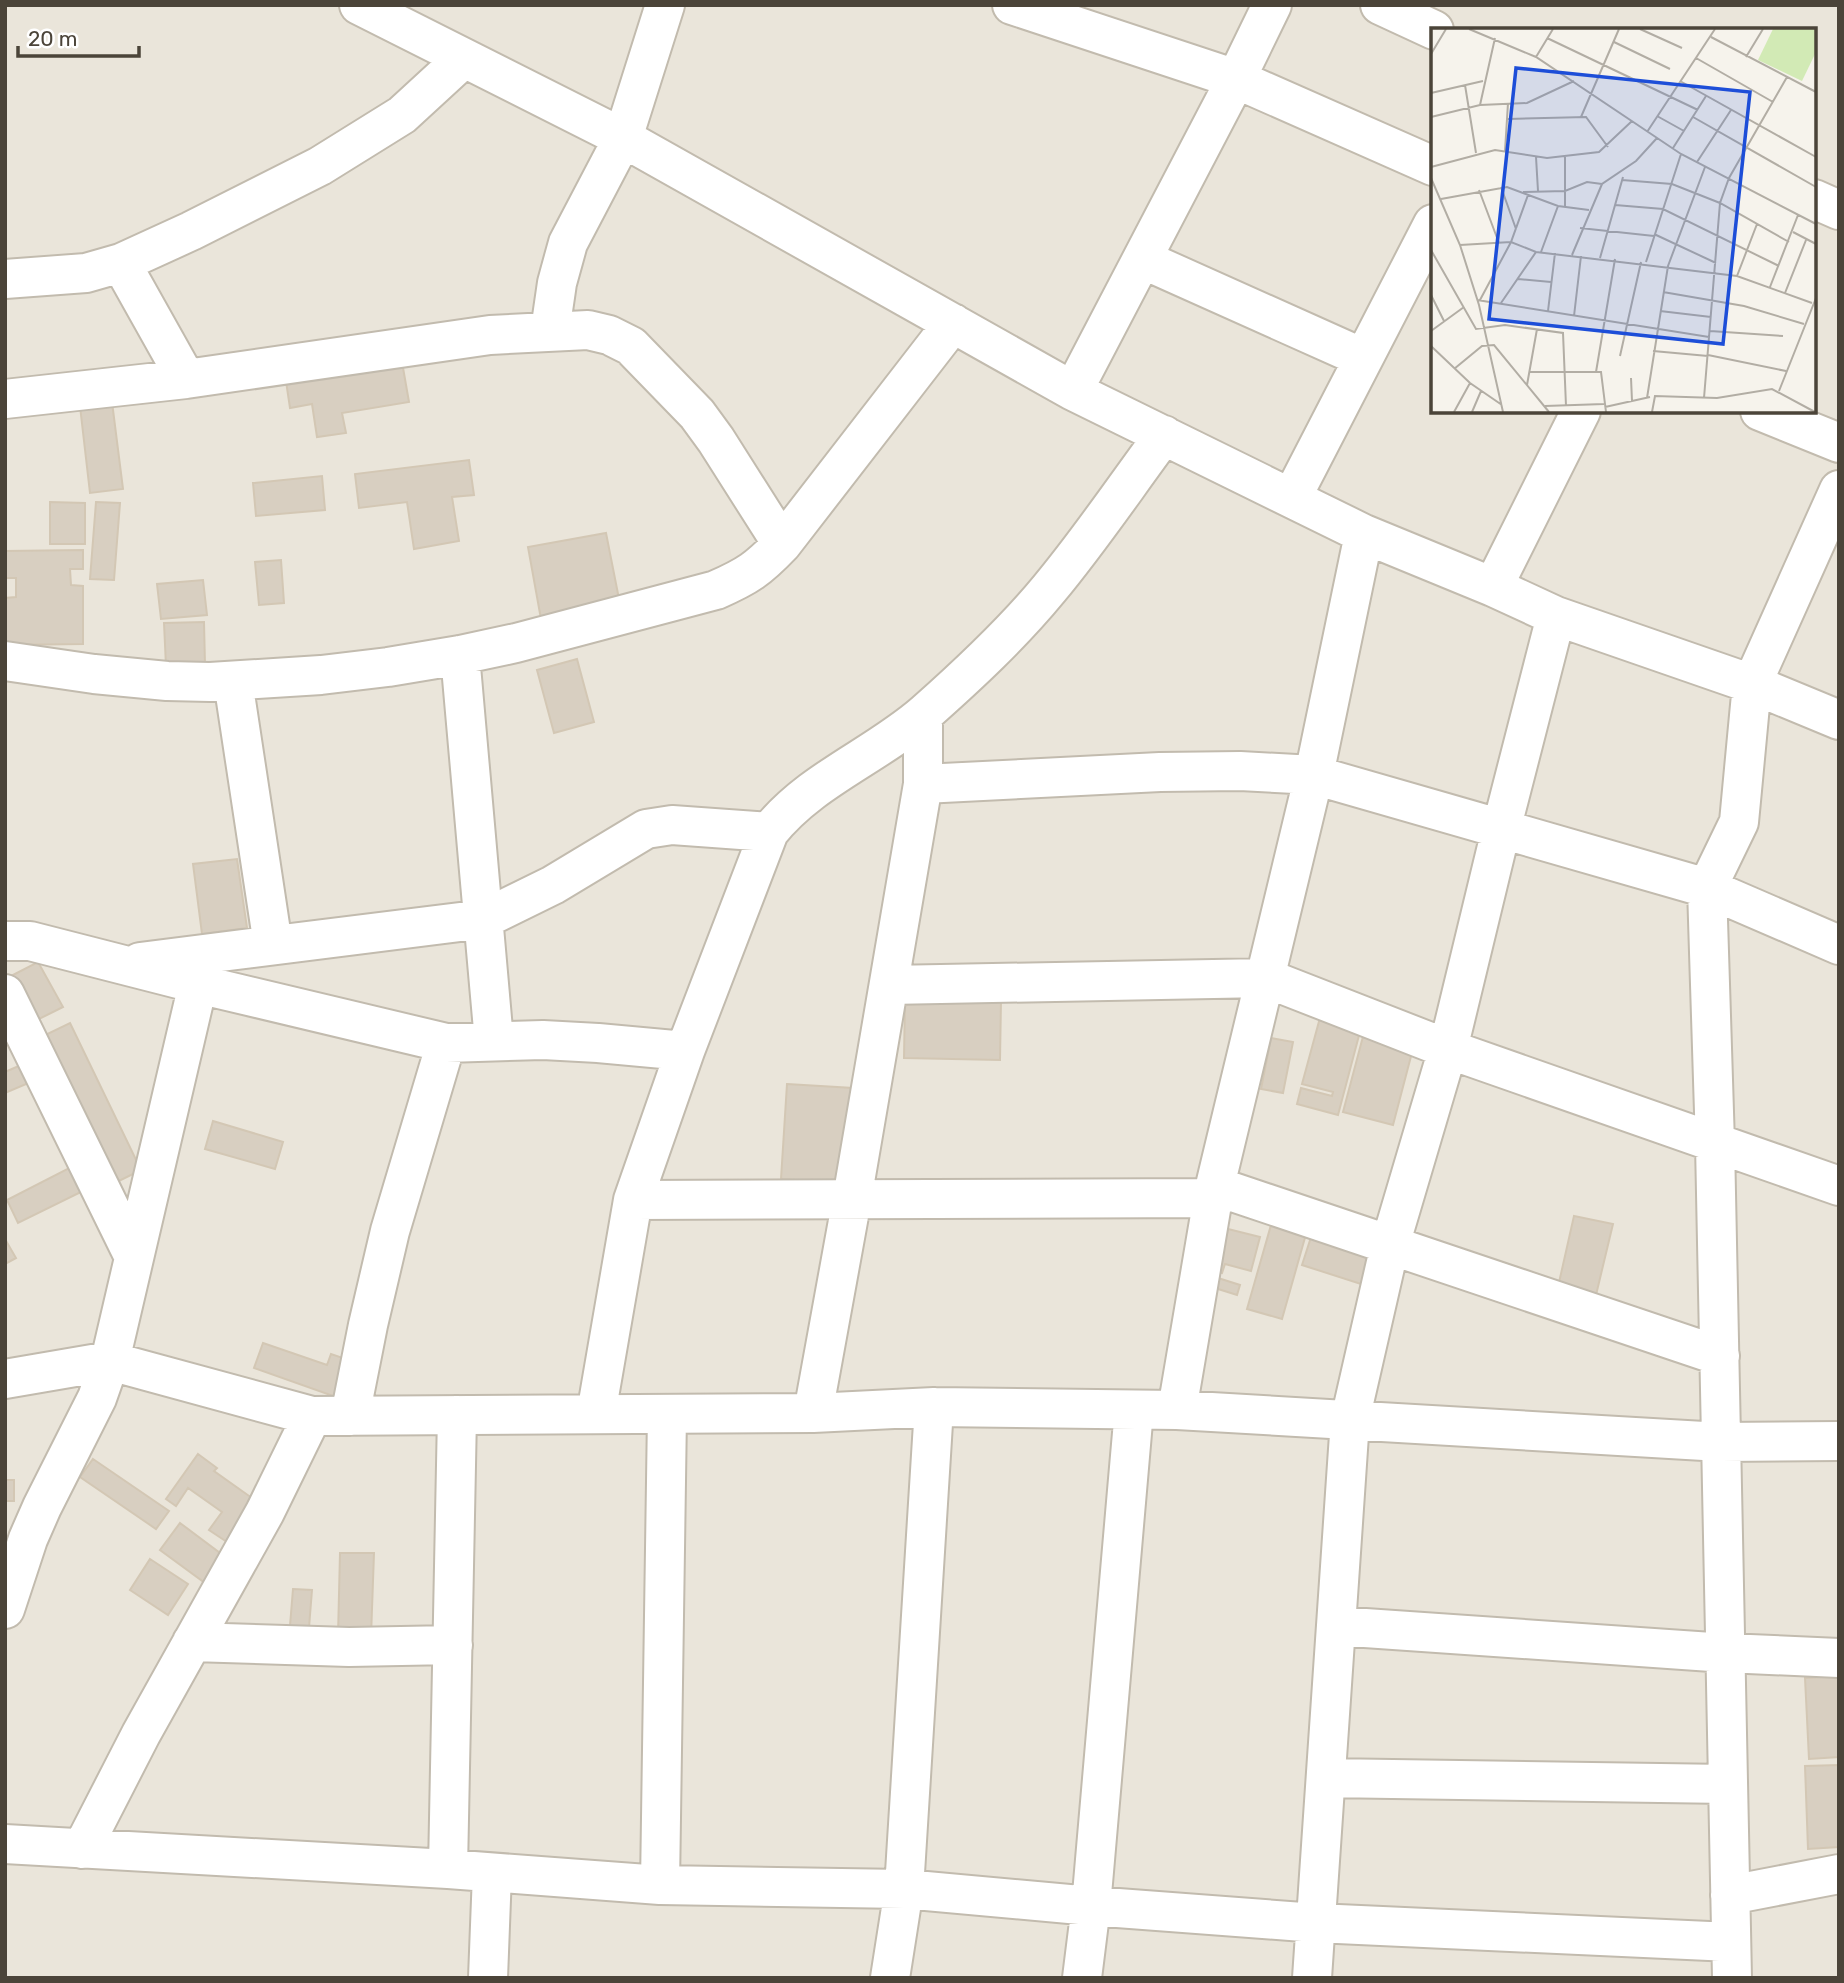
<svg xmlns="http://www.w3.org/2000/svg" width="1844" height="1983" font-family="Rubik,sans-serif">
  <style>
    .residential { fill: #eae5da; fill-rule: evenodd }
    .building { fill: #d8cfc1; stroke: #d3c7b4; stroke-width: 2 }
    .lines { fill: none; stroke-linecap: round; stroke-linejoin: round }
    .minor-casing { stroke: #c2bbae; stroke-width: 42 }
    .minor { stroke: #fff; stroke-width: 38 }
    .inset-road { fill: none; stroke: #b2ada4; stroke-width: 2 }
    .view { fill: #1d4ed8; fill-opacity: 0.15; stroke: #1d4ed8; stroke-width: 3.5 }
    .inset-edge { fill: none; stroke: #4b4439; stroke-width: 3.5 }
  </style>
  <rect width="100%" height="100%" fill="#f6f3ec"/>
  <path class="residential" d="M 5,5 L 1839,5 L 1839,1978 L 5,1978 ZM 1433,30 L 1814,30 L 1814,411 L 1433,411 Z"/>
  <path class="building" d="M 402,362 L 409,402 L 342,413 L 346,433 L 317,437 L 312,404 L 290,408 L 286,381 Z
    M 112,402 L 123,489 L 90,493 L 80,406 Z
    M 469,460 L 474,495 L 452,497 L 459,541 L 414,549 L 407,502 L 359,508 L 355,474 Z
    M 322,476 L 325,510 L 256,516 L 253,483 Z
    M 50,502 L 85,503 L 85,544 L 50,544 Z
    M 96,502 L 120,503 L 114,580 L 90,579 Z
    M 606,533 L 620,604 L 541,619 L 528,547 Z
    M 83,550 L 83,569 L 70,569 L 71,585 L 83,586 L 83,644 L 5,645 L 5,598 L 16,597 L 16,578 L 5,578 L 5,551 Z
    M 281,560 L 284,603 L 259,605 L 255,562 Z
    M 203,580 L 207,615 L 161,619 L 157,584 Z
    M 204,622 L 205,665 L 166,666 L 164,623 Z
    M 577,659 L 594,722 L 554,733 L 537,670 Z
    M 237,859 L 247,928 L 202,934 L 193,864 Z
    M 38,962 L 63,1007 L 35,1021 L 11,976 Z
    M 905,999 L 1001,1000 L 1000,1060 L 904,1058 Z
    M 1321,1014 L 1362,1024 L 1338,1115 L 1297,1104 L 1301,1088 L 1332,1096 L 1333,1092 L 1302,1084 Z
    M 70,1023 L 141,1170 L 107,1187 L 35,1040 Z
    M 1365,1029 L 1415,1041 L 1393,1125 L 1343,1112 Z
    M 1271,1038 L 1293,1042 L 1283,1093 L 1261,1089 Z
    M 30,1061 L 38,1079 L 5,1093 L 5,1072 Z
    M 787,1084 L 853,1088 L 847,1183 L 781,1179 Z
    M 213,1121 L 283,1142 L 275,1169 L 205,1149 Z
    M 77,1164 L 89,1188 L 18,1223 L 7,1200 Z
    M 1574,1216 L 1613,1224 L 1596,1295 L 1558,1287 Z
    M 1273,1218 L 1308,1227 L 1282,1319 L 1247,1309 Z
    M 1228,1229 L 1260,1237 L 1251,1271 L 1225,1264 L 1222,1273 L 1217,1272 Z
    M 1312,1234 L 1371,1254 L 1361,1284 L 1302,1265 Z
    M 5,1239 L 16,1258 L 5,1264 Z
    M 1218,1278 L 1240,1285 L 1237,1295 L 1215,1288 Z
    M 263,1343 L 327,1365 L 331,1354 L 343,1358 L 339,1369 L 346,1372 L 336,1397 L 254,1368 Z
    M 198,1454 L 217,1468 L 214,1471 L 266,1508 L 236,1548 L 209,1530 L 222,1512 L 188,1488 L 176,1506 L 166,1499 Z
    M 93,1459 L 169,1511 L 156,1529 L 80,1477 Z
    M 5,1480 L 14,1480 L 14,1501 L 5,1501 Z
    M 180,1523 L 236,1565 L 216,1591 L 160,1550 Z
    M 340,1553 L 374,1553 L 371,1637 L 338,1636 Z
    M 150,1559 L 188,1584 L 168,1615 L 130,1590 Z
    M 293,1589 L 312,1590 L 308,1640 L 289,1638 Z
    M 1839,1676 L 1839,1757 L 1809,1759 L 1805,1678 Z
    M 1839,1765 L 1839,1847 L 1808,1849 L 1805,1766 Z"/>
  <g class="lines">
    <defs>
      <path id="minor" d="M 359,5 L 623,138 L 1073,391 L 1364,534 L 1493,587 L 1556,616 L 1752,684 L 1839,720
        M 1012,5 L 1236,79 L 1433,166
        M 1380,5 L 1434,30
        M 1814,199 L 1839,210
        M 1142,259 L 1363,358
        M 121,263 L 186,379
        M 5,279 L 86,273 L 121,263 L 191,231 L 320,166 L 402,115 L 464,58
        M 550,331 L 557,283 L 568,243 L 623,138 L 665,5
        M 1073,391 L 1236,79 L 1272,5
        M 5,399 L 186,379 L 490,335 L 588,330 L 609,335 L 631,346 L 697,414 L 716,440 L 782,544
        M 1760,411 L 1839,443
        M 1292,497 L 1433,224
        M 1493,587 L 1581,411
        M 460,655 L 494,1041
        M 5,661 L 94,674 L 167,681 L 210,682 L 321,675 L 388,667 L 460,655 L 516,643 L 716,590 C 748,576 758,569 782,544 L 953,323
        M 233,681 L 273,945
        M 923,784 L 1160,772 L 1240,771 L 1314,775 L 1707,888 L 1839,945
        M 5,941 L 30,941 L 198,984 L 446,1043 L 543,1040 L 598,1043 L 685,1051
        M 140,962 L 484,919 L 553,885 L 646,829 L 672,825 L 769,832
        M 889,985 L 1266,978 L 1448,1049 L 1839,1186
        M 5,994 L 134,1257
        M 1215,1186 L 1720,1356
        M 633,1200 L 1214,1198
        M 5,1379 L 110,1361 L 312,1416 L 813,1413 L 934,1407 L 1177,1410 L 1721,1442 L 1839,1441
        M 1177,1410 L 1215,1186 L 1314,775 L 1364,534
        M 813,1413 L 852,1199 L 923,784 L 923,715
        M 596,1414 L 633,1200 L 685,1051 L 769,832 C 810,780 876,756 925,713 C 969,674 1012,634 1049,589 C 1090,540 1126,486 1164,435
        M 350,1416 L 368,1325 L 390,1231 L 446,1043
        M 5,1609 L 28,1539 L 42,1507 L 97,1398 L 110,1361 L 198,984
        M 1336,1626 L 1726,1653 L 1839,1658
        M 192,1642 L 349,1647 L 453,1645
        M 1326,1778 L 1728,1784
        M 5,1844 L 448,1869 L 660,1885 L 904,1889 L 1091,1906 L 1316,1923 L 1731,1942
        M 82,1849 L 141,1734 L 265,1512 L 312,1416
        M 448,1869 L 457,1415
        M 660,1885 L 667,1414
        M 1730,1895 L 1839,1874
        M 488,1978 L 492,1873
        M 890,1978 L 904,1889 L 934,1407
        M 1082,1978 L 1091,1906 L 1134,1410
        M 1312,1978 L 1350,1420 L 1390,1245 L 1448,1049 L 1501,830 L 1556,616
        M 1732,1978 L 1715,1144 L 1707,888 L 1739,822 L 1752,684 L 1839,490"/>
    </defs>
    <use href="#minor" class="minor-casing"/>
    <use href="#minor" class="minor"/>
  </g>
  <g transform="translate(1431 28)">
    <rect width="385" height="385" fill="#f6f3ec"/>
    <path d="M 342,1 L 385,1 L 385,24 L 371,53 L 327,32 Z" fill="#d2eab5"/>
    <path class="inset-road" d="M 38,1 L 105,29 L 250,126 L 385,196M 209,1 L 251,20M 280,9 L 385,64M 116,10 L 267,82M 183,14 L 239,41M 0,26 L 15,1M 105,29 L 122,1M 315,29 L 332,1M 265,30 L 342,74M 249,53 L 385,129M 34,57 L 45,125M 0,65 L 52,53M 49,77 L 64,10M 226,88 L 253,103M 0,89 L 49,77 L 96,75 L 143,53M 150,89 L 188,1M 262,89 L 385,159M 77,91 L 155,89 L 177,119M 216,104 L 284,1M 242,120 L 275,68M 74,123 L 77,75M 105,129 L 107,163M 266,134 L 300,82M 0,139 L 64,122 L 116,130 L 168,124 L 201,93M 0,150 L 29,217 L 48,277 L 72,384M 191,152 L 241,156 L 289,175 L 358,214M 70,159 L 85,201M 48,162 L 68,215M 92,164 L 134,163 L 156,154 L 171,156M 10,171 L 76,159 L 127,178 L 158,182M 184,177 L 232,181 L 348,238M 134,178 L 134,129M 149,200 L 223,208M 362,204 L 385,216M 223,206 L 285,235M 29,217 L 80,214 L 105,224 L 306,248 L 381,275M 0,222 L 45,301 L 74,297 L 132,305 L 135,378M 110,224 L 127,178M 141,227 L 171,156 L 205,133 L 226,110M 169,230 L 192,149M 215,234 L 250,126M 306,248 L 326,196M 87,251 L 120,254M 339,259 L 367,187M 232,264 L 313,278 L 373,296M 354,265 L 375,212M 0,267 L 13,293M 46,272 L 278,309M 49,272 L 80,214 L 97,167M 70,275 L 105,224M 117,283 L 124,225M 229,283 L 280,289M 143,288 L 150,228M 0,303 L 33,279M 279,303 L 352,308M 0,318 L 39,355 L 71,377M 222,323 L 277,328M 277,327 L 355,343M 189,328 L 210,234M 23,341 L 51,318 L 63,317 L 118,384M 98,344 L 170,344 L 175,384M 165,344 L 184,231M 200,350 L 201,373M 96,357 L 106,301M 348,363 L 385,270M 216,370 L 237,238 L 274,139M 273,370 L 289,175 L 298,150 L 356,49M 114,378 L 173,376M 174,379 L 219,369M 23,384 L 39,355M 41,384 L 50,363M 221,384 L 224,368 L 286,370 L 341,361 L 384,384"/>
    <path class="view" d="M 85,40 L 319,64 L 292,316 L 58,291 Z"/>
    <rect width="385" height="385" class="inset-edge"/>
  </g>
  <rect width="1844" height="1983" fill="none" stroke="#4b4439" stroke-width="14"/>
  <path d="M18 46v10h121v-10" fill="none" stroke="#4b4439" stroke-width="3.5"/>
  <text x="28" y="46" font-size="21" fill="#4b4439" stroke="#ffffff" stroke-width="5" paint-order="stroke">20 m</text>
</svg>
